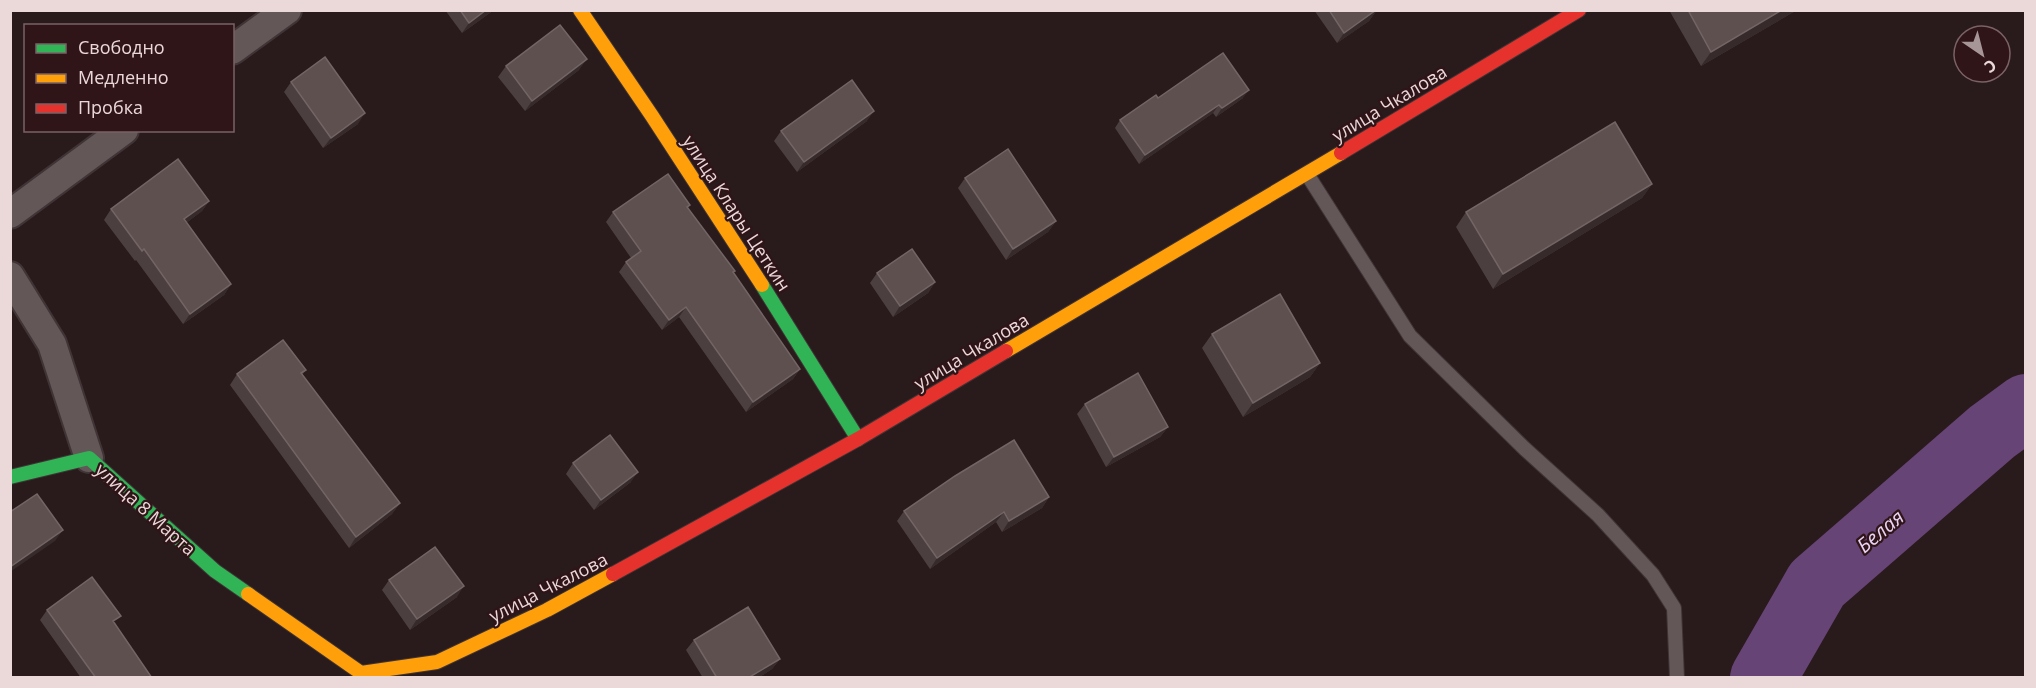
<svg xmlns="http://www.w3.org/2000/svg" width="2036" height="688" font-family="'Open Sans',sans-serif">
  <style>
    .lines { fill: none; stroke-linecap: round; stroke-linejoin: round }
    .river { stroke: #664475; stroke-width: 66 }
    .lane-casing { stroke: #403436; stroke-width: 16 }
    .street-casing { stroke: #403436; stroke-width: 32 }
    .fast-casing { stroke: #403436; stroke-width: 16 }
    .slow-casing { stroke: #403436; stroke-width: 16 }
    .jam-casing { stroke: #403436; stroke-width: 16 }
    .lane { stroke: #635758; stroke-width: 14 }
    .street { stroke: #635758; stroke-width: 28 }
    .fast { stroke: #30b455; stroke-width: 14 }
    .slow { stroke: #ff9f0a; stroke-width: 14 }
    .jam { stroke: #e5322d; stroke-width: 14 }
    .wall { fill: #4c3f3f }
    .shaded-wall { fill: #372a2a }
    .building { fill: #5d504f; stroke: #736565; stroke-width: 1.5 }
    .labels { text-anchor: middle; dominant-baseline: central; stroke-width: 4.5; stroke-linejoin: round; paint-order: stroke }
    .street-label { font-size: 18px; fill: #ebd8d9; stroke: #2f1418 }
    .water-label { font-size: 20px; font-style: italic; fill: #e9d4f4; stroke: #2f1418 }
  </style>
  <rect width="100%" height="100%" fill="#291a1c"/>
  <g class="lines">
    <path class="river" d="M 1763,678 L 1817,584 L 1992,432 L 2026,407"/>
    <defs>
      <path id="lane" d="M 1307,174 L 1410,336 L 1525,449 L 1598,515 L 1653,575 L 1674,608 L 1677,678"/>
      <path id="street" d="M 232,50 L 287,10
        M 10,214 L 124,130
        M 10,276 L 52,344 L 89,458"/>
      <path id="fast" d="M 762,285 L 858,439
        M 10,477 L 89,458 L 215,571 L 248,594"/>
      <path id="slow" d="M 580,10 L 652,116 L 762,285
        M 1006,351 L 1341,153
        M 248,594 L 361,673 L 437,662 L 547,610 L 613,574"/>
      <path id="jam" d="M 1341,153 L 1579,10
        M 613,574 L 858,439 L 1006,351"/>
    </defs>
    <use href="#lane" class="lane-casing"/>
    <use href="#street" class="street-casing"/>
    <use href="#fast" class="fast-casing"/>
    <use href="#slow" class="slow-casing"/>
    <use href="#jam" class="jam-casing"/>
    <use href="#lane" class="lane"/>
    <use href="#street" class="street"/>
    <use href="#fast" class="fast"/>
    <use href="#slow" class="slow"/>
    <use href="#jam" class="jam"/>
  </g>
  <path class="wall" d="M 445,10 L 494,10 L 462,33 Z
    M 1314,10 L 1377,10 L 1369,21 L 1337,43 Z
    M 1669,10 L 1797,10 L 1701,66 Z
    M 506,66 L 579,70 L 525,111 L 498,77 Z
    M 291,82 L 358,124 L 323,148 L 284,92 Z
    M 1158,98 L 1243,98 L 1216,117 L 1213,113 L 1139,164 L 1115,128 L 1120,120 Z
    M 867,121 L 797,172 L 774,141 L 781,131 Z
    M 965,178 L 1056,221 L 1048,232 L 1006,260 L 958,188 Z
    M 1652,184 L 1642,198 L 1493,289 L 1456,227 L 1466,212 Z
    M 209,201 L 202,211 L 186,223 L 231,284 L 224,295 L 183,324 L 136,260 L 135,261 L 104,220 L 111,209 Z
    M 690,205 L 688,208 L 735,271 L 733,273 L 800,369 L 793,379 L 746,412 L 679,317 L 662,330 L 619,272 L 626,262 L 631,258 L 606,222 L 613,212 Z
    M 877,273 L 935,282 L 928,293 L 893,317 L 870,283 Z
    M 1212,334 L 1320,363 L 1310,377 L 1243,417 L 1202,348 Z
    M 306,370 L 302,375 L 400,503 L 392,514 L 349,548 L 230,385 L 237,374 Z
    M 1085,404 L 1168,427 L 1160,437 L 1106,467 L 1077,414 Z
    M 573,463 L 631,482 L 594,510 L 566,474 Z
    M 1049,497 L 1042,508 L 1002,532 L 996,522 L 930,569 L 897,521 L 904,511 Z
    M 389,580 L 457,597 L 410,630 L 382,590 Z
    M 47,610 L 115,624 L 152,678 L 81,678 L 40,620 Z
    M 694,640 L 780,659 L 772,669 L 758,678 L 703,678 L 686,650 Z"/>
  <path class="shaded-wall" d="M 486,10 L 494,10 L 462,33 L 469,23 Z
    M 1377,10 L 1369,21 L 1337,43 L 1344,33 Z
    M 1782,10 L 1797,10 L 1701,66 L 1711,52 Z
    M 587,59 L 579,70 L 525,111 L 532,101 Z
    M 1249,90 L 1243,98 L 1216,117 L 1222,108 Z
    M 1219,105 L 1213,113 L 1139,164 L 1145,155 Z
    M 874,111 L 867,121 L 797,172 L 804,162 Z
    M 365,113 L 358,124 L 323,148 L 331,138 Z
    M 1652,184 L 1642,198 L 1493,289 L 1503,274 Z
    M 209,201 L 202,211 L 177,230 L 184,219 Z
    M 1056,221 L 1048,232 L 1006,260 L 1013,249 Z
    M 935,282 L 928,293 L 893,317 L 900,306 Z
    M 231,284 L 224,295 L 183,324 L 190,314 Z
    M 686,307 L 679,317 L 662,330 L 669,320 Z
    M 1320,363 L 1310,377 L 1243,417 L 1253,403 Z
    M 800,369 L 793,379 L 746,412 L 753,402 Z
    M 1168,427 L 1160,437 L 1106,467 L 1114,457 Z
    M 638,472 L 631,482 L 594,510 L 601,500 Z
    M 1049,497 L 1042,508 L 1002,532 L 1009,521 Z
    M 400,503 L 392,514 L 349,548 L 356,537 Z
    M 1004,512 L 996,522 L 930,569 L 937,558 Z
    M 63,530 L 55,541 L 10,572 L 10,567 Z
    M 464,586 L 457,597 L 410,630 L 417,619 Z
    M 780,659 L 772,669 L 758,678 L 748,678 Z"/>
  <path class="building" d="M 460,10 L 486,10 L 469,23 Z
    M 1329,10 L 1376,10 L 1344,33 Z
    M 1688,10 L 1782,10 L 1711,52 Z
    M 560,25 L 587,59 L 532,101 L 506,66 Z
    M 1223,53 L 1249,90 L 1222,108 L 1219,105 L 1145,155 L 1120,120 L 1156,95 L 1158,98 Z
    M 325,57 L 365,113 L 331,138 L 291,82 Z
    M 852,80 L 874,111 L 804,162 L 781,131 Z
    M 1615,122 L 1652,184 L 1503,274 L 1466,212 Z
    M 1008,149 L 1056,221 L 1013,249 L 965,178 Z
    M 178,159 L 209,201 L 184,219 L 231,284 L 190,314 L 144,249 L 142,251 L 111,209 Z
    M 668,174 L 690,205 L 687,207 L 735,271 L 733,272 L 800,369 L 753,402 L 686,307 L 669,320 L 626,262 L 641,251 L 613,212 Z
    M 912,249 L 935,282 L 900,306 L 877,273 Z
    M 1280,294 L 1320,363 L 1253,403 L 1212,334 Z
    M 283,340 L 306,370 L 301,373 L 400,503 L 356,537 L 237,374 Z
    M 1138,373 L 1168,427 L 1114,457 L 1085,404 Z
    M 610,435 L 638,472 L 601,500 L 573,463 Z
    M 1014,440 L 1049,497 L 1009,521 L 1004,512 L 937,558 L 904,511 L 955,476 Z
    M 37,494 L 63,530 L 10,567 L 10,512 Z
    M 435,547 L 464,586 L 417,619 L 389,580 Z
    M 92,577 L 121,616 L 113,621 L 152,678 L 96,678 L 47,610 Z
    M 748,607 L 780,659 L 748,678 L 717,678 L 694,640 Z"/>
  <g class="labels">
    <g class="street-label">
      <text transform="translate(1389 103) rotate(-31)">улица Чкалова</text>
      <text transform="translate(737 213) rotate(57)">улица Клары Цеткин</text>
      <text transform="translate(971 351) rotate(-31)">улица Чкалова</text>
      <text transform="translate(146 509) rotate(42)">улица 8 Марта</text>
      <text transform="translate(548 587) rotate(-27)">улица Чкалова</text>
    </g>
    <g class="water-label">
      <text transform="translate(1880 531) rotate(-40)">Белая</text>
    </g>
  </g>
  <rect width="2036" height="688" fill="none" stroke="#ebd8d9" stroke-width="24"/>
  <rect x="24" y="24" width="210" height="108" fill="#2f1418" stroke="#7a6265" stroke-width="1.5"/>
  <rect x="36" y="44" width="30" height="9" fill="#30b455" stroke="#7a6265" stroke-width="1.5"/>
  <text x="78" y="54" font-size="18" fill="#ebd8d9">Свободно</text>
  <rect x="36" y="74" width="30" height="9" fill="#ff9f0a" stroke="#7a6265" stroke-width="1.5"/>
  <text x="78" y="84" font-size="18" fill="#ebd8d9">Медленно</text>
  <rect x="36" y="104" width="30" height="9" fill="#e5322d" stroke="#7a6265" stroke-width="1.5"/>
  <text x="78" y="114" font-size="18" fill="#ebd8d9">Пробка</text>
  <g transform="translate(1982 54) rotate(145)"><circle r="28" fill="#2f1418" stroke="#7a6265" stroke-width="1.5"/>
  <path d="M0-4.5L10 22L0 15L-10 22Z" fill="#a79697"/>
  <text y="-9" font-size="16" font-weight="bold" text-anchor="middle" fill="#ebd8d9">С</text>
  </g>
</svg>
